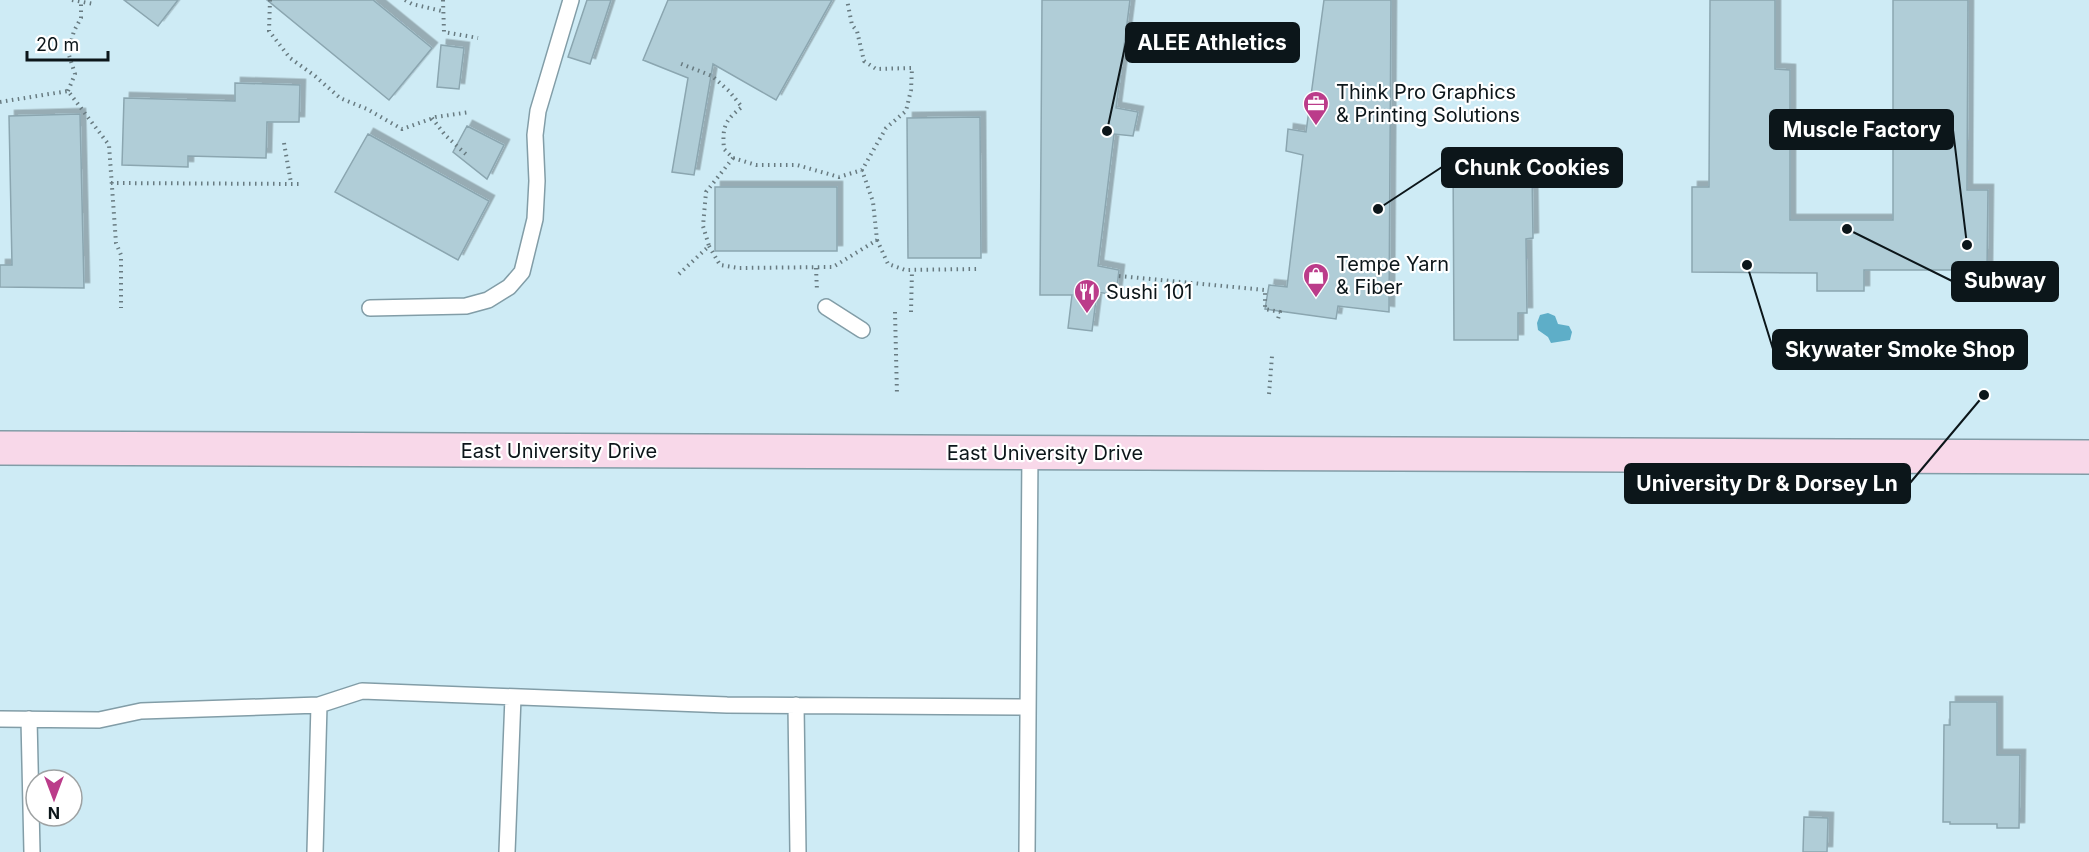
<svg xmlns="http://www.w3.org/2000/svg" width="2089" height="852" font-family="Inter,sans-serif">
  <style>
    .water { fill: #5eaec8 }
    .building { fill: #b0cdd7; stroke: #8ba6b0; stroke-width: 1.5; filter: url(#shadow) }
    .lines { fill: none; stroke-linecap: round; stroke-linejoin: round }
    .service-casing { stroke: #829da7; stroke-width: 18 }
    .secondary-casing { stroke: #829da7; stroke-width: 36 }
    .path { stroke: #687b81; stroke-width: 4; stroke-dasharray: 1.5 4.5; stroke-linecap: butt }
    .service { stroke: #fff; stroke-width: 15 }
    .secondary { stroke: #f8d8e9; stroke-width: 33 }
    .labels { text-anchor: middle; dominant-baseline: central; stroke-width: 4.5; stroke-linejoin: round; paint-order: stroke }
    .poi-label { font-size: 20px; fill: #0c161a; stroke: #fff; text-anchor: start }
    .street-label { font-size: 20px; fill: #0c161a; stroke: #fff }
    .leader { fill: none; stroke: #0c161a; stroke-width: 2 }
    .callout-dot { fill: #0c161a; stroke: #fff; stroke-width: 2 }
    .callout { fill: #0c161a; stroke: #0c161a; stroke-width: 2 }
    .callout-label { font-size: 21px; text-anchor: middle; font-weight: bold; fill: #fff }
  </style>
  <defs>
    <filter id="shadow"><feDropShadow dx="5.5" dy="-5.5" stdDeviation="0" flood-color="#0004"/></filter>
  </defs>
  <rect width="100%" height="100%" fill="#ceebf5"/>
  <path class="water" d="M 1548,313 L 1555,316 L 1558,324 L 1569,326 L 1572,332 L 1570,340 L 1551,343 L 1548,337 L 1538,330 L 1537,323 L 1540,315 Z"/>
  <path class="building" d="M 124,0 L 178,0 L 158,26 Z
    M 267,0 L 373,0 L 432,48 L 389,100 Z
    M 587,0 L 611,0 L 590,64 L 568,57 Z
    M 668,0 L 832,0 L 776,100 L 713,64 L 694,175 L 672,172 L 688,78 L 643,60 Z
    M 1042,0 L 1130,0 L 1116,108 L 1138,112 L 1133,136 L 1114,134 L 1098,266 L 1119,270 L 1116,295 L 1097,292 L 1092,331 L 1068,328 L 1072,295 L 1040,295 Z
    M 1324,0 L 1391,0 L 1389,312 L 1338,306 L 1336,319 L 1265,309 L 1269,285 L 1287,287 L 1303,155 L 1286,151 L 1288,129 L 1306,132 Z
    M 1710,0 L 1775,0 L 1775,69 L 1790,70 L 1790,220 L 1893,220 L 1893,0 L 1968,0 L 1967,190 L 1988,190 L 1987,270 L 1864,270 L 1864,291 L 1817,291 L 1817,273 L 1692,272 L 1692,187 L 1709,187 Z
    M 441,45 L 464,48 L 459,89 L 437,87 Z
    M 235,83 L 300,85 L 299,122 L 267,122 L 266,158 L 188,156 L 188,167 L 122,165 L 124,98 L 235,101 Z
    M 80,114 L 84,288 L 0,287 L 0,265 L 12,265 L 9,116 Z
    M 980,117 L 981,258 L 908,258 L 907,118 Z
    M 467,126 L 504,145 L 487,179 L 453,152 Z
    M 368,134 L 489,201 L 458,260 L 335,192 Z
    M 1514,156 L 1514,172 L 1532,171 L 1533,238 L 1526,239 L 1527,313 L 1518,313 L 1518,340 L 1454,340 L 1453,157 Z
    M 715,187 L 837,187 L 837,251 L 715,251 Z
    M 1950,702 L 1997,702 L 1997,755 L 2020,755 L 2019,828 L 1997,828 L 1997,824 L 1950,824 L 1950,822 L 1943,822 L 1944,725 L 1950,725 Z
    M 1804,817 L 1828,818 L 1827,852 L 1803,852 Z"/>
  <g class="lines">
    <defs>
      <path id="service" d="M 826,307 L 862,330
        M 370,308 L 466,306 L 488,300 L 509,287 L 522,272 L 535,219 L 537,181 L 535,135 L 538,111 L 571,0
        M 796,705 L 798,852
        M 0,719 L 99,720 L 141,711 L 319,705
        M 29,719 L 32,852
        M 315,852 L 319,705 L 362,691 L 727,705 L 1028,707
        M 507,852 L 513,697
        M 1027,852 L 1030,452"/>
      <path id="secondary" d="M 0,448 L 2089,457"/>
    </defs>
    <use href="#service" class="service-casing"/>
    <use href="#secondary" class="secondary-casing"/>
    <path class="path" d="M 72,0 L 94,4
      M 270,0 L 269,31 L 290,58 L 315,76 L 340,98 L 367,109 L 402,129 L 436,117 L 470,112
      M 405,0 L 412,4 L 442,11
      M 443,0 L 444,32 L 478,38
      M 68,91 L 75,74 L 68,52 L 74,31 L 81,18 L 81,0
      M 0,102 L 68,91 L 109,145 L 116,243 L 121,255 L 121,308
      M 432,118 L 445,135 L 469,157
      M 284,143 L 291,183
      M 733,158 L 756,165 L 797,165 L 839,177 L 862,170 L 886,128 L 906,111 L 911,90 L 912,68 L 876,69 L 864,61 L 857,31 L 852,25 L 847,0
      M 111,183 L 300,184
      M 877,240 L 888,264 L 905,270 L 977,269
      M 709,246 L 720,265 L 739,268 L 833,267 L 877,240 L 873,202 L 862,170
      M 816,268 L 817,291
      M 679,274 L 709,246 L 703,226 L 706,192 L 733,158 L 724,149 C 722,127 725,120 742,107 L 729,91 L 712,76 L 679,63
      M 1119,276 L 1265,290 L 1265,309 L 1280,312 L 1278,319
      M 895,312 L 897,395
      M 911,312 L 912,270
      M 1269,394 L 1272,356"/>
    <use href="#service" class="service"/>
    <use href="#secondary" class="secondary"/>
  </g>
  <defs>
    <symbol id="office-pin" viewBox="-11 -11 22 30"><path d="M0 17L-7.5 6A9.5 9.5 0 1 1 7.5 6Z" fill="#bb3c8a" stroke="#fff"/><path d="M-6-3h4V-5.5h4V-3h4V5H-6ZM-1-4.5V-3h2v-1.5ZM-6 0V1H6V0Z" fill="#fff"/></symbol>
    <symbol id="shop-pin" viewBox="-11 -11 22 30"><path d="M0 17L-7.5 6A9.5 9.5 0 1 1 7.5 6Z" fill="#bb3c8a" stroke="#fff"/><path d="M-5-2.5h2.3a2.7 3.5 0 0 1 5.4 0H5L5.5 6h-11ZM-1.5-2.5h3a1.5 2.3 0 0 0-3 0Z" fill="#fff"/></symbol>
    <symbol id="restaurant-pin" viewBox="-11 -11 22 30"><path d="M0 17L-7.5 6A9.5 9.5 0 1 1 7.5 6Z" fill="#bb3c8a" stroke="#fff"/><path d="M-5-6h1v4h1v-4h1v4h1v-4h1v5L-1.5 .5V6h-2V.5L-5-1ZM5-6V6H3V1.5H1.5Q1.5-4 5-6Z" fill="#fff"/></symbol>
  </defs>
  <g fill-rule="evenodd">
    <use href="#office-pin" x="1301" y="89" width="30" height="40"/>
    <use href="#shop-pin" x="1301" y="261" width="30" height="40"/>
    <use href="#restaurant-pin" x="1072" y="277" width="30" height="40"/>
  </g>
  <g class="labels">
    <g class="poi-label">
      <text x="1336" y="92">Think Pro Graphics<tspan x="1336" dy="23">&amp; Printing Solutions</tspan></text>
      <text x="1336" y="264">Tempe Yarn<tspan x="1336" dy="23">&amp; Fiber</tspan></text>
      <text x="1106" y="292">Sushi 101</text>
    </g>
    <g class="street-label">
      <text x="559" y="451">East University Drive</text>
      <text x="1045" y="453">East University Drive</text>
    </g>
  </g>
  <path class="leader" d="M1107 131L1126 42M1967 245L1953 130M1378 209L1442 167M1847 229L1952 281M1747 265L1773 349M1984 395L1910 483"/>
  <g class="callout-dot">
    <circle cx="1107" cy="131" r="6"/>
    <circle cx="1967" cy="245" r="6"/>
    <circle cx="1378" cy="209" r="6"/>
    <circle cx="1847" cy="229" r="6"/>
    <circle cx="1747" cy="265" r="6"/>
    <circle cx="1984" cy="395" r="6"/>
  </g>
  <g class="callout">
    <rect x="1126" y="23" width="173" height="39" rx="6"/>
    <rect x="1770" y="110" width="183" height="39" rx="6"/>
    <rect x="1442" y="148" width="180" height="39" rx="6"/>
    <rect x="1952" y="262" width="106" height="39" rx="6"/>
    <rect x="1773" y="330" width="254" height="39" rx="6"/>
    <rect x="1625" y="464" width="285" height="39" rx="6"/>
  </g>
  <g class="callout-label">
    <text x="1212" y="50">ALEE Athletics</text>
    <text x="1862" y="137">Muscle Factory</text>
    <text x="1532" y="175">Chunk Cookies</text>
    <text x="2005" y="288">Subway</text>
    <text x="1900" y="357">Skywater Smoke Shop</text>
    <text x="1767" y="491">University Dr &amp; Dorsey Ln</text>
  </g>
  <g transform="translate(54 798) rotate(180)"><circle r="28" fill="#ffffff" stroke="#9ea2a3" stroke-width="1.5"/>
  <path d="M0-4.5L10 22L0 15L-10 22Z" fill="#bb3c8a"/>
  <text y="-9" font-size="16" font-weight="bold" text-anchor="middle" fill="#0c161a">N</text>
  </g>
  <path d="M27 51v9h81v-9" fill="none" stroke="#0c161a" stroke-width="3"/>
  <text x="36" y="51" font-size="18" fill="#0c161a" stroke="#ffffff" stroke-width="4.5" paint-order="stroke">20 m</text>
</svg>
